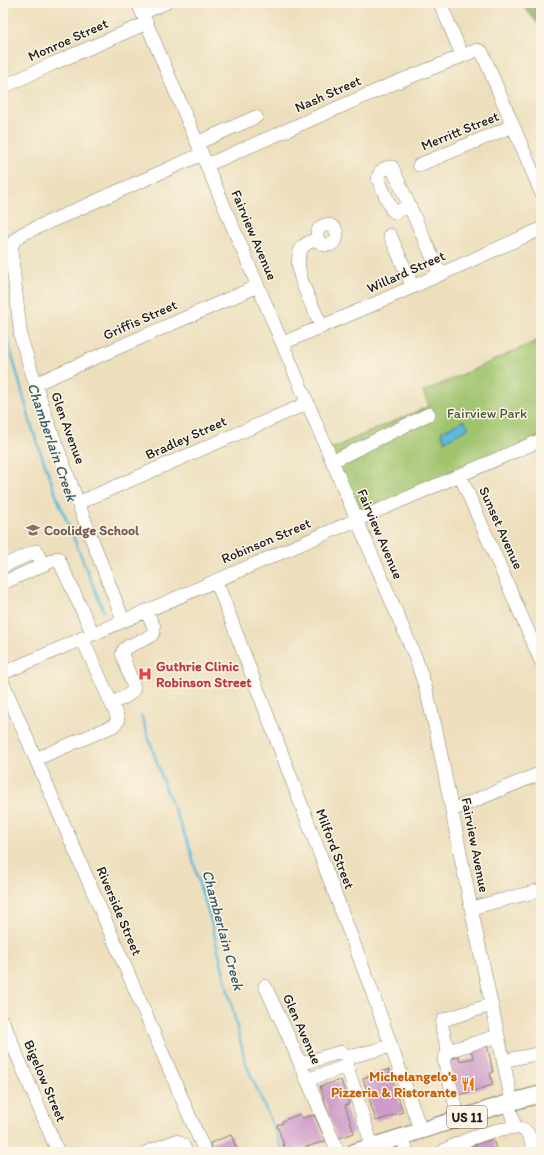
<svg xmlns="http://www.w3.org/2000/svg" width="544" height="1155" font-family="Itim,sans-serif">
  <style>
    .green { fill: #a0c46e; stroke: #5e7045 }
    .forest { fill: #80aa61; stroke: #4e633e }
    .water { fill: #5dbadb; stroke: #3c6b7c }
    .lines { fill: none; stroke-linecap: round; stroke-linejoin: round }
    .stream { stroke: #5dbadb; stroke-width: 2.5 }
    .building { fill: #cd9ccb }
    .minor-casing { stroke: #847e6c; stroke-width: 14 }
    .major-casing { stroke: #847e6c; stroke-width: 18 }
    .minor { stroke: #fff; stroke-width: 13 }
    .major { stroke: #fff; stroke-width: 16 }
    .labels { text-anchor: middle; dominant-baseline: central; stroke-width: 3; stroke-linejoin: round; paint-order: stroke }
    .shield { fill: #fcf5e5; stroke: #5f5d58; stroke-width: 1 }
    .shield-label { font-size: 13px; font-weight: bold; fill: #1c1c1c }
    .street-label { font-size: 14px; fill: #1c1c1c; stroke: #fcf5e5 }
    .park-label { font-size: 14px; fill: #4a5739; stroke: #fcf5e5 }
    .education-label { font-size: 14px; font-weight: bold; fill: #785e54; stroke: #fcf5e5; text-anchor: start }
    .health-label { font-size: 14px; font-weight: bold; fill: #be3a42; stroke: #fcf5e5; text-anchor: start }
    .food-label { font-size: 14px; font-weight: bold; fill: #c56008; stroke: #fcf5e5; text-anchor: end }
    .water-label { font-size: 15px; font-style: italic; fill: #365b68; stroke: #fcf5e5 }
  </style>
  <rect width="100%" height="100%" fill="#fcf5e5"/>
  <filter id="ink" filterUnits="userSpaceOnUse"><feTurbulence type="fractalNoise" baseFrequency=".025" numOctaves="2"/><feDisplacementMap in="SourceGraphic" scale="8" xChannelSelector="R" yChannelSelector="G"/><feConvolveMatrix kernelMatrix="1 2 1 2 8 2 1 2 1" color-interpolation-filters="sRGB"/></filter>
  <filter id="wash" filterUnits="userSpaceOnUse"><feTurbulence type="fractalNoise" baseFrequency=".012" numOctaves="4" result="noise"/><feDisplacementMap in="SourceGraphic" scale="16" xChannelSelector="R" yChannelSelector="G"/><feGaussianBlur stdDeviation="0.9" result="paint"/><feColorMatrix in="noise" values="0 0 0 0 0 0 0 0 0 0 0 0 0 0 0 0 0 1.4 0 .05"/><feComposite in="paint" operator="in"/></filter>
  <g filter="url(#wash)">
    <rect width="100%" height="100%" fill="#eddfbd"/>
    <path class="green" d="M 541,339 L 541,440 L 357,519 L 328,450 L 429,406 L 423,392 Z"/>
    <path class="forest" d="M 520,3 L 541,3 L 541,27 Z"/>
    <path class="water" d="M 464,420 L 469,428 L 445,441 L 441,432 Z"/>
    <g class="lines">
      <path class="stream" d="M 3,323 L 33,431 L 56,495 L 104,612
        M 141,715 L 165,787 L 190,848 L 200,887 L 211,921 L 246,1064 L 277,1135 L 283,1152"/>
    </g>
    <g id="blocks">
      <path class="building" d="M 487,1044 L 493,1072 L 490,1073 L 493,1085 L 459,1095 L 448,1060 L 459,1056 L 460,1061 L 474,1058 L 470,1049 Z
        M 389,1069 L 403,1112 L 376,1121 L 363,1078 Z
        M 341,1080 L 349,1104 L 345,1105 L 354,1133 L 337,1139 L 320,1086 Z
        M 300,1114 L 302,1118 L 314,1115 L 326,1141 L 290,1152 L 286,1152 L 277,1125 L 283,1123 L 282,1121 Z
        M 231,1135 L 238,1152 L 213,1152 L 210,1143 Z
        M 493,1139 L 497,1152 L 460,1152 L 460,1150 Z"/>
    </g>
  </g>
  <g filter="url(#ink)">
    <use href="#blocks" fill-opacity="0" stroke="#847e6c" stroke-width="1"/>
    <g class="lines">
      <defs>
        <path id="minor" d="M 138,3 L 416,659 L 425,686 L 436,730 L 471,908 L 512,1102
          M 440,3 L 462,55
          M 142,13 L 165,3
          M 3,87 L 52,64 L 147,23
          M 197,143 L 256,117
          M 207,165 L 390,85 L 477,50 L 482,52 L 541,192
          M 419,165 L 513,126
          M 410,206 L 395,212 L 392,210 L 378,179 C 379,171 384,167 392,167 L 440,274
          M317 235a10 10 0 1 1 20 0a10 10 0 1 1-20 0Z
          M 390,235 L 413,287
          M 318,239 C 312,241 305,243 302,248 C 289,267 314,308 322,327
          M 283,343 L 372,305 L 541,229
          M 35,384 L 258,286
          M 333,461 L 429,414
          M 460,475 L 541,661
          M 78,503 L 308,403
          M 3,566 L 36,551 L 43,565
          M 3,579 L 5,582 L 58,558 L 93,634
          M 216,580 L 370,986 L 421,1131
          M 123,620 L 78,503 L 45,414 L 21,338 L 11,249 C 12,241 16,239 22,234 L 202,154
          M 3,673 L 541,440
          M 3,683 L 205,1152
          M 111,703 C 120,699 130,697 134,688 L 122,654 C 125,642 147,643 154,632 L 154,627 L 146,611
          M 36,759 L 113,726 L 118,721 L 117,716 L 82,638
          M 452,810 L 541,773
          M 471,908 L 541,890
          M 265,986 L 287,1033 L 338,1152
          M 3,1022 L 58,1152
          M 448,1051 L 498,1036
          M 503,1061 L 541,1053
          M 301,1064 L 341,1052 L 350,1057 L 391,1046
          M 347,1066 L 372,1146
          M 307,1080 L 347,1066 L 349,1059
          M 508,1103 L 515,1127
          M 459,1119 L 444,1060 L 448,1051 L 442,1027 L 443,1020 L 491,1005
          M 402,1137 L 407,1152
          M 147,1152 L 176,1141 L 183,1145 L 186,1152
          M 442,1152 C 456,1143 510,1121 524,1130 C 531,1134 532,1145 534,1152"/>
        <path id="major" d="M 354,1152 L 508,1103 L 541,1094"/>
      </defs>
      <use href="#minor" class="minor-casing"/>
      <use href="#major" class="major-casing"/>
      <use href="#minor" class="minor"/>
      <use href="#major" class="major"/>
    </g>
  </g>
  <defs>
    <symbol id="school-bare" viewBox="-9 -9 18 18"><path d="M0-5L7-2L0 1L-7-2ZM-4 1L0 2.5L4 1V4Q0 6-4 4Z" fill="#8d6e63" stroke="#fcf5e5" stroke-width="2.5" paint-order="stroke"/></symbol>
    <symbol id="hospital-bare" viewBox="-9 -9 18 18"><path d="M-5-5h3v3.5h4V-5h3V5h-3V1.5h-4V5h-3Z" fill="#e0444e" stroke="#fcf5e5" stroke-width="2.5" paint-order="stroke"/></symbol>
    <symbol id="restaurant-bare" viewBox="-9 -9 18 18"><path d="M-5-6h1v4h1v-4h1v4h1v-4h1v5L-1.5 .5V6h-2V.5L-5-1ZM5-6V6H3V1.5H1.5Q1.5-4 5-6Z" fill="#e8710a" stroke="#fcf5e5" stroke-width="2.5" paint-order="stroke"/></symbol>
  </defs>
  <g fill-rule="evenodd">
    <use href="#school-bare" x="23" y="520" width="20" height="20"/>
    <use href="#hospital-bare" x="135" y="664" width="20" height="20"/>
    <use href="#restaurant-bare" x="458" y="1074" width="20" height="20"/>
  </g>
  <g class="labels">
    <rect class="shield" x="447" y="1106" width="40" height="22" rx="3"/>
    <g class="shield-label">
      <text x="467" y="1117">US 11</text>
    </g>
    <g class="street-label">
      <text transform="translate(68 40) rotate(-24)">Monroe Street</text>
      <text transform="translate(328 94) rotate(-24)">Nash Street</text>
      <text transform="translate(460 131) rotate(-22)">Merritt Street</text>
      <text transform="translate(254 235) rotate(67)">Fairview Avenue</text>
      <text transform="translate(406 272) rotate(-24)">Willard Street</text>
      <text transform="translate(140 320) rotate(-24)">Griffis Street</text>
      <text transform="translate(68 428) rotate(70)">Glen Avenue</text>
      <text transform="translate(186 438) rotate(-24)">Bradley Street</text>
      <text transform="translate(501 528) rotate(66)">Sunset Avenue</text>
      <text transform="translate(380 534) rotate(67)">Fairview Avenue</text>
      <text transform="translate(266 541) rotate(-23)">Robinson Street</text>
      <text transform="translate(475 845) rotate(79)">Fairview Avenue</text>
      <text transform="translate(335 849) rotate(69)">Milford Street</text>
      <text transform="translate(119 911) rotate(67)">Riverside Street</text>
      <text transform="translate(302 1029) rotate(66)">Glen Avenue</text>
      <text transform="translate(45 1081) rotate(67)">Bigelow Street</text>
    </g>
    <g class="park-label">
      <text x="487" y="413">Fairview Park</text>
    </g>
    <g class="education-label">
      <text x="44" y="530">Coolidge School</text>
    </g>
    <g class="health-label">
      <text x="156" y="666">Guthrie Clinic<tspan x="156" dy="16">Robinson Street</tspan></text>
    </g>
    <g class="food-label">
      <text x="457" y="1076">Michelangelo's<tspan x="457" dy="16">Pizzeria &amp; Ristorante</tspan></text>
    </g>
    <g class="water-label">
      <text transform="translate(52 442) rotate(71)">Chamberlain Creek</text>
      <text transform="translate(223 930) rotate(75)">Chamberlain Creek</text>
    </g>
  </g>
  <rect width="544" height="1155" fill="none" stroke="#fcf5e5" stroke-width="16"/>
</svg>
